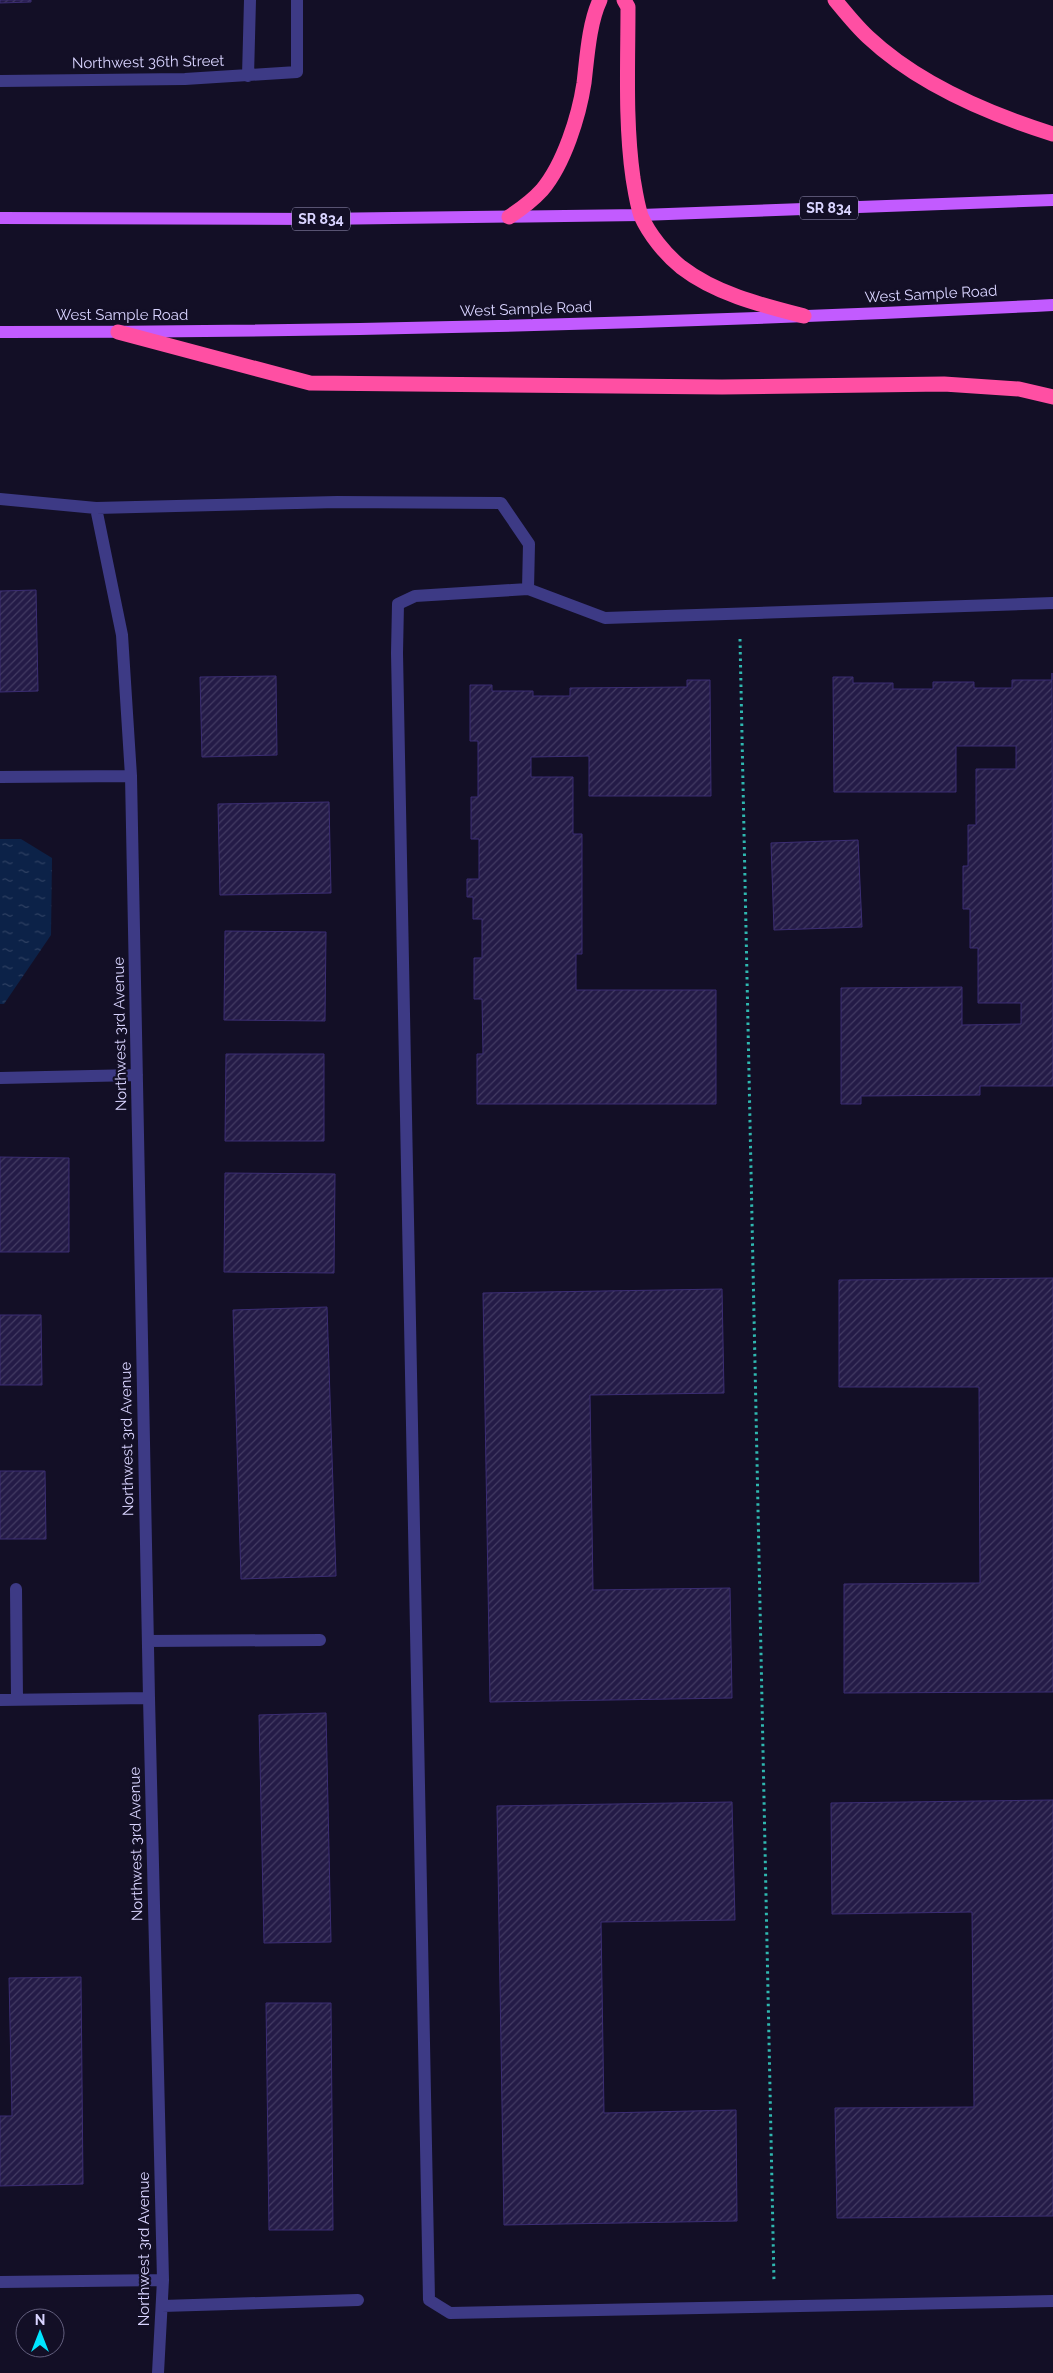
<svg xmlns="http://www.w3.org/2000/svg" width="1053" height="2373" font-family="Raleway,sans-serif">
  <style>
    .water { fill: url(#water-ripples) }
    .building { fill: url(#building-hatch); stroke: #3b2d73 }
    .lines { fill: none; stroke-linecap: round; stroke-linejoin: round }
    .path { stroke: #2fb8b0; stroke-width: 3; stroke-dasharray: 2.5 4; stroke-linecap: butt }
    .minor { stroke: #3d3a85; stroke-width: 12 }
    .major { stroke: #c25bff; stroke-width: 12 }
    .highway { stroke: #ff4fa3; stroke-width: 15 }
    .labels { text-anchor: middle; dominant-baseline: central; stroke-width: 4.5; stroke-linejoin: round; paint-order: stroke }
    .shield { fill: #130f26; stroke: #9e99be; stroke-width: 1 }
    .shield-label { font-size: 14px; font-weight: bold; fill: #d9d4ff }
    .street-label { font-size: 15px; fill: #d9d4ff; stroke: #130f26 }
  </style>
  <defs>
    <pattern id="water-ripples" width="26" height="14" patternUnits="userSpaceOnUse" patternTransform="scale(1.25)"><rect width="26" height="14" fill="#0c2248"/><path d="M2 4q2-2 4 0t4 0M15 11q2-2 4 0t4 0" fill="none" stroke="#2f4163"/></pattern>
    <pattern id="building-hatch" width="6" height="6" patternUnits="userSpaceOnUse" patternTransform="scale(1.25)"><rect width="6" height="6" fill="#241b47"/><path d="M-1 1l2-2M0 6l6-6M5 7l2-2" fill="none" stroke="#433b63"/></pattern>
  </defs>
  <rect width="100%" height="100%" fill="#130f26"/>
  <path class="water" d="M 0,839 L 21,839 L 52,858 L 51,935 L 4,1004 L 0,1004 Z"/>
  <path class="building" d="M 0,0 L 31,0 L 31,2 L 0,3 Z
    M 36,590 L 38,691 L 0,692 L 0,591 Z
    M 1052,673 L 1053,1086 L 980,1086 L 980,1095 L 861,1096 L 861,1104 L 841,1104 L 841,988 L 962,987 L 962,1025 L 1021,1024 L 1021,1003 L 978,1003 L 978,948 L 970,948 L 970,909 L 963,909 L 963,866 L 968,866 L 968,825 L 976,825 L 976,769 L 1016,769 L 1016,746 L 956,746 L 956,792 L 834,792 L 833,677 L 853,677 L 853,683 L 893,683 L 893,689 L 933,689 L 933,682 L 974,682 L 974,688 L 1012,688 L 1012,680 L 1052,680 Z
    M 276,676 L 277,755 L 202,757 L 200,677 Z
    M 687,680 L 710,680 L 711,796 L 589,796 L 589,756 L 531,757 L 531,777 L 573,777 L 573,834 L 582,834 L 582,954 L 576,954 L 576,990 L 716,990 L 716,1104 L 477,1104 L 477,1054 L 483,1054 L 482,999 L 474,999 L 474,958 L 482,958 L 482,919 L 473,919 L 473,897 L 467,897 L 467,879 L 479,879 L 479,839 L 471,839 L 471,797 L 478,797 L 478,741 L 470,741 L 470,685 L 492,685 L 492,691 L 533,691 L 533,696 L 570,696 L 570,688 L 687,687 Z
    M 329,802 L 331,893 L 220,895 L 218,804 Z
    M 858,840 L 862,927 L 774,930 L 771,843 Z
    M 225,931 L 326,932 L 325,1021 L 224,1020 Z
    M 226,1054 L 324,1054 L 324,1141 L 225,1141 Z
    M 0,1157 L 69,1158 L 69,1252 L 0,1252 Z
    M 225,1173 L 335,1174 L 334,1273 L 224,1272 Z
    M 1053,1278 L 1053,1692 L 844,1693 L 844,1584 L 980,1583 L 979,1387 L 839,1387 L 839,1280 Z
    M 722,1289 L 724,1393 L 590,1395 L 593,1590 L 730,1588 L 732,1698 L 490,1702 L 483,1293 Z
    M 327,1307 L 336,1576 L 241,1579 L 233,1310 Z
    M 0,1315 L 41,1315 L 42,1385 L 0,1385 Z
    M 0,1471 L 45,1471 L 46,1539 L 0,1539 Z
    M 326,1713 L 331,1942 L 264,1943 L 259,1715 Z
    M 1053,1800 L 1053,2216 L 837,2218 L 835,2108 L 974,2107 L 972,1912 L 832,1914 L 831,1803 Z
    M 732,1802 L 735,1920 L 601,1922 L 604,2113 L 736,2110 L 737,2221 L 504,2225 L 497,1806 Z
    M 81,1977 L 83,2184 L 0,2186 L 0,2116 L 12,2116 L 9,1978 Z
    M 266,2003 L 331,2003 L 333,2230 L 269,2230 Z"/>
  <g class="lines">
    <path class="path" d="M 740,639 L 774,2282"/>
    <path class="minor" d="M 248,76 L 250,0
      M 0,81 L 185,79 L 297,72 L 297,0
      M 0,499 L 96,508 L 337,502 L 501,503 L 529,544 L 528,589
      M 96,508 L 122,635 L 131,776 L 149,1698 L 163,2280 L 158,2373
      M 1053,603 L 605,618 L 528,589 L 415,596 L 398,604 L 397,653 L 429,2300 L 450,2313 L 1053,2301
      M 0,777 L 131,776
      M 0,1078 L 137,1075
      M 16,1589 L 17,1699
      M 148,1641 L 320,1640
      M 0,1700 L 149,1698
      M 0,2282 L 163,2280
      M 162,2306 L 358,2300"/>
    <path class="major" d="M 0,218 L 316,219 L 641,215 L 1053,200
      M 0,332 C 351,332 702,323 1053,305"/>
    <path class="highway" d="M 624,0 L 628,7 C 628,64 625,122 633,178 C 635,190 637,204 641,216 C 649,234 665,254 681,267 C 716,294 761,305 804,316
      M 835,0 C 845,12 856,26 868,37 C 918,84 989,114 1053,134
      M 509,217 C 521,209 532,201 542,190 C 564,164 579,116 584,83 C 587,58 589,23 600,0
      M 118,332 L 310,383 L 722,387 L 944,384 L 1019,389 L 1053,397"/>
  </g>
  <g class="labels">
    <g class="shield">
      <rect x="800" y="196.5" width="58" height="23" rx="4"/>
      <rect x="292" y="207.5" width="58" height="23" rx="4"/>
    </g>
    <g class="shield-label">
      <text x="829" y="208">SR 834</text>
      <text x="321" y="219">SR 834</text>
    </g>
    <g class="street-label">
      <text transform="translate(148 62) rotate(-1)">Northwest 36th Street</text>
      <text transform="translate(931 294) rotate(-3)">West Sample Road</text>
      <text transform="translate(526 309) rotate(-2)">West Sample Road</text>
      <text x="122" y="315">West Sample Road</text>
      <text transform="translate(120 1034) rotate(-91)">Northwest 3rd Avenue</text>
      <text transform="translate(127 1439) rotate(-91)">Northwest 3rd Avenue</text>
      <text transform="translate(136 1844) rotate(-91)">Northwest 3rd Avenue</text>
      <text transform="translate(144 2249) rotate(-90)">Northwest 3rd Avenue</text>
    </g>
  </g>
  <g transform="translate(40 2333)"><circle r="24" fill="#130f26" stroke="#625e7d"/>
  <path d="M0-4L9 19L0 12L-9 19Z" fill="#00e5ff"/>
  <text y="-8" font-size="14" font-weight="bold" text-anchor="middle" fill="#d9d4ff">N</text>
  </g>
</svg>
